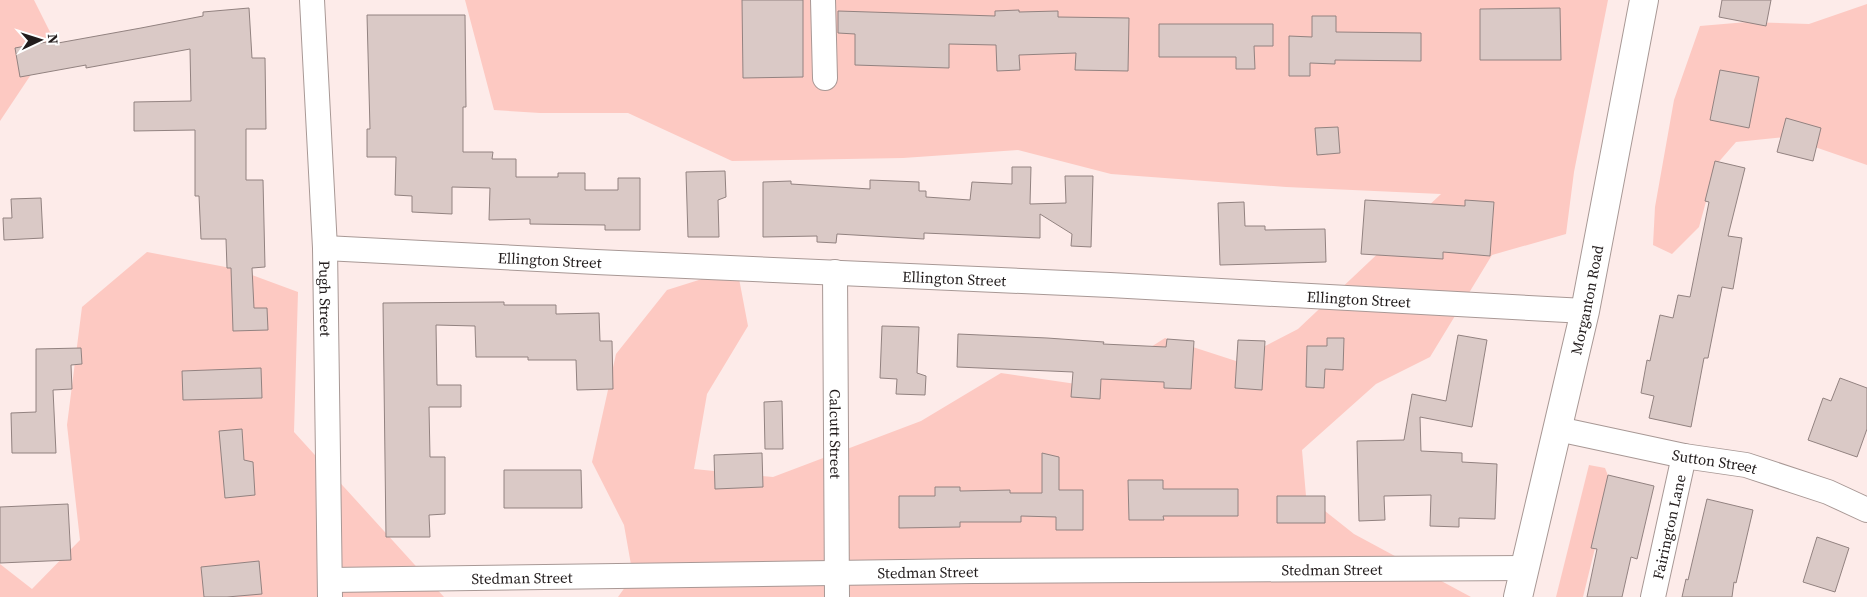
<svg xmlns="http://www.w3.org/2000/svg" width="1867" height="597" font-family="'Source Serif 4',serif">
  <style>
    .green { fill: #fdc9c2 }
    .building { fill: #dac9c6; stroke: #928280 }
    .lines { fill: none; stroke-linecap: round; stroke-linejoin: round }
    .minor-casing { stroke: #a89895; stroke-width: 26 }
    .major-casing { stroke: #a89895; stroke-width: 30 }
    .minor { stroke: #fff; stroke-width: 24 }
    .major { stroke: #fff; stroke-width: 28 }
    .labels { text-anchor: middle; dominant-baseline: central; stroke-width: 5; stroke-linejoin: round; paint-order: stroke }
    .street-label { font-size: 15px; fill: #221c1c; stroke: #fff }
  </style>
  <rect width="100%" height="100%" fill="#fdebe9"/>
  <path class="green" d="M 0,0 L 34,0 L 54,40 L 0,121 Z
    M 465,0 L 1608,0 L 1574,172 L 1566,234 L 1492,255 L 1430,357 L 1376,384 L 1302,450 L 1306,496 L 1354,534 L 1471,597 L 618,597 L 633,576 L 624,525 L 592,462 L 616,354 L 667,290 L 737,268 L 748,326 L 707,394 L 694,469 L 773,477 L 921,421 L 1001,373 L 1090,386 L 1165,338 L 1236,361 L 1298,329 L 1441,194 L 1286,187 L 1111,174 L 1018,150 L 903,158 L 732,161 L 628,113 L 540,113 L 494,110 Z
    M 1867,4 L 1867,165 L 1786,137 L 1736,142 L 1716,165 L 1699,227 L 1672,254 L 1653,245 L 1655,207 L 1674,100 L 1700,26 L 1747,22 L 1809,24 Z
    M 147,252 L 236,269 L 298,292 L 294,432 L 444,597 L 0,597 L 0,564 L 32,589 L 80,540 L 67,425 L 82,307 Z
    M 1589,465 L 1605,468 L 1611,483 L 1583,597 L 1556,597 Z"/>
  <path class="building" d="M 742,0 L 803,0 L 803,77 L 743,78 Z
    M 1722,0 L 1771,0 L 1766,26 L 1719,17 Z
    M 249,8 L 252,58 L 265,58 L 266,129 L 246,129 L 246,180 L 263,180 L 265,267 L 252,268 L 254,308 L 267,308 L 268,330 L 233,331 L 231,268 L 227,268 L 226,239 L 201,239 L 199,196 L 195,196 L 195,130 L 134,131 L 134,102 L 191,101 L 190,49 L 86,68 L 86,65 L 20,77 L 15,48 L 57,40 L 58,43 L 141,28 L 203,16 L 203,12 Z
    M 1560,8 L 1561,60 L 1480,60 L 1480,9 Z
    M 1019,10 L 1019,12 L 1058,11 L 1058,17 L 1129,18 L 1128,71 L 1075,70 L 1076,53 L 1019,55 L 1020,70 L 997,71 L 996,45 L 949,44 L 949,68 L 855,65 L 855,34 L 838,33 L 838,11 L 995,16 L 995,11 Z
    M 367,15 L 465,15 L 466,107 L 463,107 L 463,152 L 493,152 L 492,159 L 516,159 L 516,177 L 558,177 L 558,173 L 585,173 L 585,190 L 618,190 L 618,178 L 640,178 L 640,230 L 605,230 L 605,225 L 530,224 L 530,219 L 489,220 L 490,188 L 452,187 L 452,214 L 412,212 L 412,196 L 395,195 L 396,157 L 367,157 L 367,129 L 370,129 Z
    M 1312,16 L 1336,16 L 1336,32 L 1421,33 L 1421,61 L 1335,60 L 1335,64 L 1310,63 L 1310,76 L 1289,76 L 1289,36 L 1312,37 Z
    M 1159,24 L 1273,24 L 1273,46 L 1254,46 L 1255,69 L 1236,69 L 1236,57 L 1159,57 Z
    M 1720,70 L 1759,77 L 1749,128 L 1710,120 Z
    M 1786,118 L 1821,128 L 1813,161 L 1777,152 Z
    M 1338,127 L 1340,153 L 1317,155 L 1315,128 Z
    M 1715,161 L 1745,168 L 1728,236 L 1742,238 L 1733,289 L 1722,287 L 1708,358 L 1704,358 L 1691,427 L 1649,418 L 1654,396 L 1641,393 L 1647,360 L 1650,361 L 1660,315 L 1673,318 L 1678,295 L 1690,297 L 1709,202 L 1705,201 Z
    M 1012,167 L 1031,167 L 1030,204 L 1066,203 L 1065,176 L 1093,176 L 1091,247 L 1071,246 L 1072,234 L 1040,214 L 1040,238 L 924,233 L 924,239 L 837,234 L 836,243 L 817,242 L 817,236 L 763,237 L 763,182 L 791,181 L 791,184 L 870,189 L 870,180 L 919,182 L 919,191 L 926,191 L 926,197 L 970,200 L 972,182 L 1012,184 Z
    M 725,171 L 726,197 L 718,200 L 719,237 L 688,237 L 686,172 Z
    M 41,198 L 43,238 L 4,240 L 3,218 L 12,218 L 11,199 Z
    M 1365,200 L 1465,206 L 1465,200 L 1494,202 L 1490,256 L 1443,252 L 1443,259 L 1361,254 Z
    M 1244,202 L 1245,226 L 1265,226 L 1265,230 L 1325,229 L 1326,262 L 1220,265 L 1218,203 Z
    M 504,302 L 504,305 L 556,305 L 556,314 L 599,313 L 600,341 L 612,341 L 613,389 L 577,390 L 576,360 L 528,360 L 528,357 L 476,357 L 475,326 L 436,325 L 437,385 L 461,385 L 461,407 L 429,407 L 430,457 L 445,457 L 445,514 L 429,515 L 430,537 L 386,537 L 383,303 Z
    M 882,326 L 919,327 L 917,373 L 926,376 L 925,395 L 896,394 L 897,379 L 880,378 Z
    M 958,334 L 1047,338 L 1104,342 L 1103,344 L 1166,347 L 1167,339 L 1194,341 L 1191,389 L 1164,388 L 1164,382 L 1101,379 L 1100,399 L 1071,397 L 1073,372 L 957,367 Z
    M 1458,335 L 1487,340 L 1472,427 L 1420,417 L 1421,451 L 1462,453 L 1462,462 L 1497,464 L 1495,519 L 1459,518 L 1459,527 L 1430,526 L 1431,495 L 1384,496 L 1385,520 L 1359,521 L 1357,441 L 1404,440 L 1412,394 L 1446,401 Z
    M 1327,338 L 1344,338 L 1343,370 L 1325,369 L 1324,388 L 1306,387 L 1307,346 L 1327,346 Z
    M 1238,340 L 1265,341 L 1262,390 L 1235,388 Z
    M 81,348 L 82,364 L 71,365 L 72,389 L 53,390 L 56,453 L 12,453 L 11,413 L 36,412 L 36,349 Z
    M 261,368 L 262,398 L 183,400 L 182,371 Z
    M 1840,378 L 1867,388 L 1867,429 L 1857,457 L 1808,440 L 1823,398 L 1831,401 Z
    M 782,401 L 783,449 L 765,449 L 764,402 Z
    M 242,429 L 244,460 L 253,462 L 255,495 L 225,498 L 219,431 Z
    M 762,453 L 763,487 L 715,489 L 714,455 Z
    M 1042,453 L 1059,457 L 1059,490 L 1083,490 L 1083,530 L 1056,530 L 1056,517 L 1021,516 L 1021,522 L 960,522 L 960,527 L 899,528 L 899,496 L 935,496 L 935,487 L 960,487 L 960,491 L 1010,490 L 1010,493 L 1042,493 Z
    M 504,470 L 581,470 L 582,508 L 504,508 Z
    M 1608,475 L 1654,486 L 1637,559 L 1631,557 L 1622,597 L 1587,597 L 1597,549 L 1591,548 Z
    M 1128,480 L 1163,480 L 1163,489 L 1238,489 L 1238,516 L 1163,516 L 1164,520 L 1129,520 Z
    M 1277,496 L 1325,496 L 1325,523 L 1277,523 Z
    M 1707,499 L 1753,510 L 1736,583 L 1734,582 L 1732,597 L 1682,597 L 1686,579 L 1688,580 Z
    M 68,504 L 71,560 L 0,563 L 0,507 Z
    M 1817,537 L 1849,548 L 1835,592 L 1803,582 Z
    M 259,561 L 262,594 L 227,597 L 204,597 L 201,567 Z"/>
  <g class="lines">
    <defs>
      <g id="minor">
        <path id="s1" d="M 312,0 L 325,248 L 330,597"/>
        <path d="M 823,0 L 825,78"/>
        <path id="s2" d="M 325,248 L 596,262 L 1110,285 L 1585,311"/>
        <path id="s3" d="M 835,272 L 837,597"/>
        <path id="s4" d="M 1558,429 L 1684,456 L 1746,465 L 1828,492 L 1867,510"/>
        <path id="s5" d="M 330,580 L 973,571 L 1525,568"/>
        <path id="s6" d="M 1653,597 L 1684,456"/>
      </g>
      <g id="major">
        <path id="s7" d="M 1518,597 L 1585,311 L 1644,0"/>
      </g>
    </defs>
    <use href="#minor" class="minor-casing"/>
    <use href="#major" class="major-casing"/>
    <use href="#minor" class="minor"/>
    <use href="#major" class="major"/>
  </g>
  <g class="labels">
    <g class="street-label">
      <text stroke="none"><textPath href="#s2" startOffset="225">Ellington Street</textPath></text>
      <text stroke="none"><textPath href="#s2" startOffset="630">Ellington Street</textPath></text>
      <text stroke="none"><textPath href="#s1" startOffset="299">Pugh Street</textPath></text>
      <text stroke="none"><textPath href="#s2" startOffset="1035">Ellington Street</textPath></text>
      <text stroke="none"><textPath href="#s7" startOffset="305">Morganton Road</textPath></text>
      <text stroke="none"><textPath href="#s3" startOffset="162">Calcutt Street</textPath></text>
      <text stroke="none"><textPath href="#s4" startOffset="160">Sutton Street</textPath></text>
      <text stroke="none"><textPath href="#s6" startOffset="72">Fairington Lane</textPath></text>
      <text stroke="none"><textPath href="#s5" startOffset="1002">Stedman Street</textPath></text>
      <text stroke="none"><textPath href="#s5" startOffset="598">Stedman Street</textPath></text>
      <text stroke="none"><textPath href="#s5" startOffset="192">Stedman Street</textPath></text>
    </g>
  </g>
  <g transform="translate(40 40) rotate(86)" stroke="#ffffff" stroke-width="4" paint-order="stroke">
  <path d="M0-4L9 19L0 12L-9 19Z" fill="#221c1c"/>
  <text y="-8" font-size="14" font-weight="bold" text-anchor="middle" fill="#221c1c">N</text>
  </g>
</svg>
